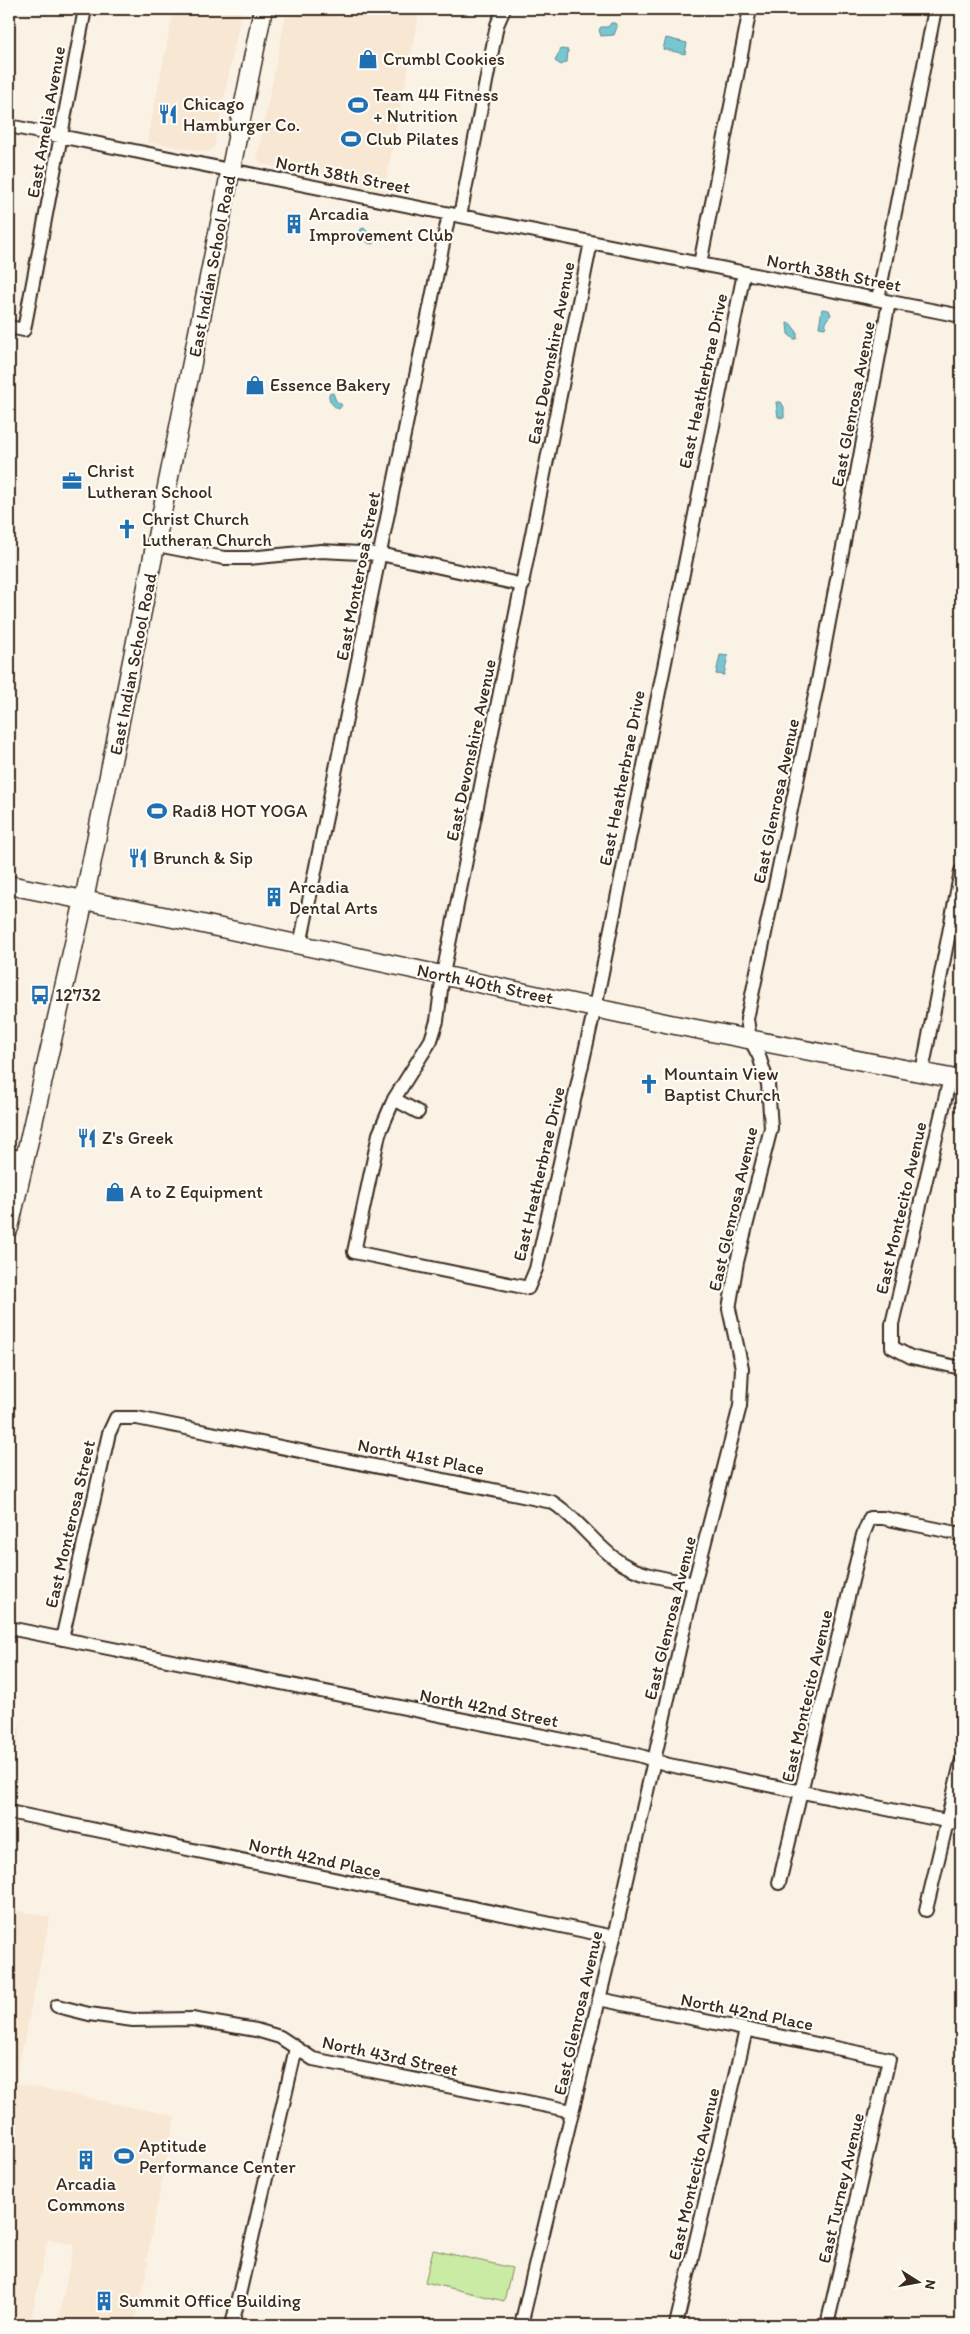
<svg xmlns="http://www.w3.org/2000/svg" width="970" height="2334" font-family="Itim,sans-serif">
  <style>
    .built { fill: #f8e7d2 }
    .green { fill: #caeba3; stroke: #828a60 }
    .water { fill: #77c7d2; stroke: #5f888a }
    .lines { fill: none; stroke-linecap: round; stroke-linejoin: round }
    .minor-casing { stroke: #3b2a1e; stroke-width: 16 }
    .secondary-casing { stroke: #3b2a1e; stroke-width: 21 }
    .minor { stroke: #fdfcf7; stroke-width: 12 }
    .secondary { stroke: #fdfcf7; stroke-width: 18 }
    .labels { text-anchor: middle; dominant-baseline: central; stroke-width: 4.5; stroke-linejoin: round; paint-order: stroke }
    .poi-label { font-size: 18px; fill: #3b2a1e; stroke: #fdfcf7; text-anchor: start }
    .street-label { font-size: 18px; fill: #3b2a1e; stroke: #fdfcf7 }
  </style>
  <rect width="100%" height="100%" fill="#fbf2e6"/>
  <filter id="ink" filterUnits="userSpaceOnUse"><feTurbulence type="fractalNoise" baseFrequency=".02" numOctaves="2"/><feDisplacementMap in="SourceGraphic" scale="10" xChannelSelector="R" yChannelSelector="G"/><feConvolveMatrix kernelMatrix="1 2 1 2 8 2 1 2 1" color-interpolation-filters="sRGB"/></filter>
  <g filter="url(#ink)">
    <path class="built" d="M 174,9 L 242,9 L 214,147 L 208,152 L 147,142 Z
      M 287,9 L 420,9 L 384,191 L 263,164 L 257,158 Z
      M 9,1724 L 21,1727 L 9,1783 Z
      M 9,1909 L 50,1917 L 15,2083 L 175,2116 L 146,2261 L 149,2262 L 134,2325 L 57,2325 L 74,2245 L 48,2239 L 30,2325 L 9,2325 Z"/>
    <path class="green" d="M 433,2250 L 512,2268 L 504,2301 L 425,2282 Z"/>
    <path class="water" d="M 611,23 L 615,23 L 617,27 L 614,35 L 601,36 L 599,30 L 601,27 L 608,27 Z
      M 666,38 L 687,43 L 685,54 L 663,49 Z
      M 561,49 L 568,50 L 567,62 L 561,65 L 555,61 Z
      M 364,228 L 375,240 L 373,244 L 368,243 L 360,232 L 361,229 Z
      M 822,309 L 829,310 L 831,315 L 827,319 L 825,328 L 819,327 Z
      M 787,323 L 790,323 L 797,332 L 797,339 L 794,339 L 788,334 Z
      M 333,393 L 336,401 L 342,405 L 339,409 C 333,407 328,400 329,394 Z
      M 776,402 L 781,402 L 784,407 L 784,418 L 778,417 Z
      M 720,655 L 728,656 L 724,675 L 716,674 Z"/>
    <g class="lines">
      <defs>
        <path id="minor" d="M 9,126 L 961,316
          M 460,216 L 497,25 L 504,9
          M 591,242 L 443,974 L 437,1021 L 431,1040 L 394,1099 L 379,1134 L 354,1252 L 528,1288 L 536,1269 L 595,1007 L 744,273
          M 700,264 L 750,9
          M 878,299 L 935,9
          M 9,327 L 24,330 L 85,9
          M 157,545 L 224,558 L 248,558 L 321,551 L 380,554 L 523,585
          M 300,945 L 449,214
          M 922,1072 L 961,871
          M 950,1078 L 892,1324 L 892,1347 L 911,1357 L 961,1368
          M 394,1099 L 418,1112
          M 9,1155 L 25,1158
          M 9,1628 L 638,1755 L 669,1765 L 961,1824
          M 62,1639 L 109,1433 L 116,1418 L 137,1418 L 552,1502 C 579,1519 596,1547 621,1563 C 642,1576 670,1579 694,1584
          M 9,1812 L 614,1937
          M 779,1883 L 863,1535 L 870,1518 L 883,1518 L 961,1534
          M 926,1910 L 961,1763
          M 599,1999 L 889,2059 L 827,2325
          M 57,2006 L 89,2014 L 133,2020 L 192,2019 L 256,2030 L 280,2037 L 313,2059 L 572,2111
          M 232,2325 L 296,2048
          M 521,2325 L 614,1937 L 694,1584 L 740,1406 L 742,1368 L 729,1309 L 737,1262 L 771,1128 L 768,1084 L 759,1056 L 750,1039 L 747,1019 L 817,686 L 889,302
          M 676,2325 L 746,2030"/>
        <path id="secondary" d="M 9,885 L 198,923 L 670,1024 L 961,1080
          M 9,1228 L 84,900 L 263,9"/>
      </defs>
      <use href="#minor" class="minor-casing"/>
      <use href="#secondary" class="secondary-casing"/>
      <use href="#minor" class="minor"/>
      <use href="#secondary" class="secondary"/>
    </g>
  </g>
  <defs>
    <symbol id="shop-bare" viewBox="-9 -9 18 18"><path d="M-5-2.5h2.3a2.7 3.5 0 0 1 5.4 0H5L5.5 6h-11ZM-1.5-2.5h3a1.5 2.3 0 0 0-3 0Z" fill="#1f6fb2" stroke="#fdfcf7" stroke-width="2.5" paint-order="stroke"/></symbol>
    <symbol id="stadium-bare" viewBox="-9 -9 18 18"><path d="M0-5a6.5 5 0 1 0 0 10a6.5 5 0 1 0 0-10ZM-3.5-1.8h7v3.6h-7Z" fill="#1f6fb2" stroke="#fdfcf7" stroke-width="2.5" paint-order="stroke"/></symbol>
    <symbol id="restaurant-bare" viewBox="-9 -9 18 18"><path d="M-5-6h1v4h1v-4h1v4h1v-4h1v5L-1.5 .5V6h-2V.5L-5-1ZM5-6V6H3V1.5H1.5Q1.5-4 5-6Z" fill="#1f6fb2" stroke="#fdfcf7" stroke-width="2.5" paint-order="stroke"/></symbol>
    <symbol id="building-bare" viewBox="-9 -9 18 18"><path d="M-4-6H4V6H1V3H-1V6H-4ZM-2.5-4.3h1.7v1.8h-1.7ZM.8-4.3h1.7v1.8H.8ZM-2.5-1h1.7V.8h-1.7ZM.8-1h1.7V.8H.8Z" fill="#1f6fb2" stroke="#fdfcf7" stroke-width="2.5" paint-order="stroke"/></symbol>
    <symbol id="office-bare" viewBox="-9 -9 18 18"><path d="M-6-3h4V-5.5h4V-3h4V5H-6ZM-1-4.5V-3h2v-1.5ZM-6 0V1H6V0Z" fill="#1f6fb2" stroke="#fdfcf7" stroke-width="2.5" paint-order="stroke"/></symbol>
    <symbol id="church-bare" viewBox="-9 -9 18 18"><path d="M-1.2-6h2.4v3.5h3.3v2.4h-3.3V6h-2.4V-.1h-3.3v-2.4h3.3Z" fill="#1f6fb2" stroke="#fdfcf7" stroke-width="2.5" paint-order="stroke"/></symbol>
    <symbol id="bus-bare" viewBox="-9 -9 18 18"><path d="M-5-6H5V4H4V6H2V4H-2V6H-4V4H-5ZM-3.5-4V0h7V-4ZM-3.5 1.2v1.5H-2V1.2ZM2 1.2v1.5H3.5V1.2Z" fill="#1f6fb2" stroke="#fdfcf7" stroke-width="2.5" paint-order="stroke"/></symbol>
  </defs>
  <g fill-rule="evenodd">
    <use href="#shop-bare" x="354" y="45" width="28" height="28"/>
    <use href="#stadium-bare" x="344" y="91" width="28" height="28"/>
    <use href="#restaurant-bare" x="154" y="100" width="28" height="28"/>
    <use href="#stadium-bare" x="337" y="125" width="28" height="28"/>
    <use href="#building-bare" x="280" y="210" width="28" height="28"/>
    <use href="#shop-bare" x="241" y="371" width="28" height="28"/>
    <use href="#office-bare" x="58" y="467" width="28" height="28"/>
    <use href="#church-bare" x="113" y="515" width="28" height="28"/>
    <use href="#stadium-bare" x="143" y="797" width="28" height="28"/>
    <use href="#restaurant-bare" x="124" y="844" width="28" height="28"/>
    <use href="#building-bare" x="260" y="883" width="28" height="28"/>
    <use href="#bus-bare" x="26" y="981" width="28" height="28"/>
    <use href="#church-bare" x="635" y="1070" width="28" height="28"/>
    <use href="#restaurant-bare" x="73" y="1124" width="28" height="28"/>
    <use href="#shop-bare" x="101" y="1178" width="28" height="28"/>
    <use href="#stadium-bare" x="110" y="2142" width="28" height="28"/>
    <use href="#building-bare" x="72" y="2146" width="28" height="28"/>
    <use href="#building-bare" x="90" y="2287" width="28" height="28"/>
  </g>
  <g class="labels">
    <g class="poi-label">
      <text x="383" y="59">Crumbl Cookies</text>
      <text x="373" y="95">Team 44 Fitness<tspan x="373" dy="21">+ Nutrition</tspan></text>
      <text x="183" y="104">Chicago<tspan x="183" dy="21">Hamburger Co.</tspan></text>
      <text x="366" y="139">Club Pilates</text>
      <text x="309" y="214">Arcadia<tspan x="309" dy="21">Improvement Club</tspan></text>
      <text x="270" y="385">Essence Bakery</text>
      <text x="87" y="471">Christ<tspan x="87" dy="21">Lutheran School</tspan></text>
      <text x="142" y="519">Christ Church<tspan x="142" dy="21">Lutheran Church</tspan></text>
      <text x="172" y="811">Radi8 HOT YOGA</text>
      <text x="153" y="858">Brunch &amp; Sip</text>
      <text x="289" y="887">Arcadia<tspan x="289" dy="21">Dental Arts</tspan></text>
      <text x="55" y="995">12732</text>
      <text x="664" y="1074">Mountain View<tspan x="664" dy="21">Baptist Church</tspan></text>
      <text x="102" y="1138">Z's Greek</text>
      <text x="130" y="1192">A to Z Equipment</text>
      <text x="139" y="2146">Aptitude<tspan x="139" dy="21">Performance Center</tspan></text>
      <text x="86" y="2184" text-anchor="middle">Arcadia<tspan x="86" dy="21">Commons</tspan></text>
      <text x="119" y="2301">Summit Office Building</text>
    </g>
    <g class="street-label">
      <text transform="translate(46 122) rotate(-80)">East Amelia Avenue</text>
      <text transform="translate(343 175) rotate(11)">North 38th Street</text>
      <text transform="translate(212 266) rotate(-79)">East Indian School Road</text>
      <text transform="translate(834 273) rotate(11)">North 38th Street</text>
      <text transform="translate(551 353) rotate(-79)">East Devonshire Avenue</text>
      <text transform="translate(703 381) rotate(-78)">East Heatherbrae Drive</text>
      <text transform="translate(853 404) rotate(-79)">East Glenrosa Avenue</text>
      <text transform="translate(358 576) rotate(-79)">East Monterosa Street</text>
      <text transform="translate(133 664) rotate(-79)">East Indian School Road</text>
      <text transform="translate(471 750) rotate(-78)">East Devonshire Avenue</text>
      <text transform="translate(622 778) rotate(-79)">East Heatherbrae Drive</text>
      <text transform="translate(776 801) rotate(-78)">East Glenrosa Avenue</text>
      <text transform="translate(485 984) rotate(12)">North 40th Street</text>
      <text transform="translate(539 1174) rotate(-77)">East Heatherbrae Drive</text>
      <text transform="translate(901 1208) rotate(-77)">East Montecito Avenue</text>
      <text transform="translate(733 1209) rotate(-77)">East Glenrosa Avenue</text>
      <text transform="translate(421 1457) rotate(11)">North 41st Place</text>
      <text transform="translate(70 1524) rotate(-77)">East Monterosa Street</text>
      <text transform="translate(670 1618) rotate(-76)">East Glenrosa Avenue</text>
      <text transform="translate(807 1696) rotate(-77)">East Montecito Avenue</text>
      <text transform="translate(489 1708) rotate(11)">North 42nd Street</text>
      <text transform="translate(315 1858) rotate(12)">North 42nd Place</text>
      <text transform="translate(747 2012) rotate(11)">North 42nd Place</text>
      <text transform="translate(578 2013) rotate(-77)">East Glenrosa Avenue</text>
      <text transform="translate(390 2056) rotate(12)">North 43rd Street</text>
      <text transform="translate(694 2174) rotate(-77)">East Montecito Avenue</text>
      <text transform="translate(841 2188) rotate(-77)">East Turney Avenue</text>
    </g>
  </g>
  <rect width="970" height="2334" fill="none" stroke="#fdfcf7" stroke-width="30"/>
  <rect x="15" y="15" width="940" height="2304" fill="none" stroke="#3b2a1e" stroke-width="2" filter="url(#ink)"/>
  <g transform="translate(918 2282) rotate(101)" stroke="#fdfcf7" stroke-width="4" paint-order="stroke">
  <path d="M0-4L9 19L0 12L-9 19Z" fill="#3b2a1e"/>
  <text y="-8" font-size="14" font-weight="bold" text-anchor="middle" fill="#3b2a1e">N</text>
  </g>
</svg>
